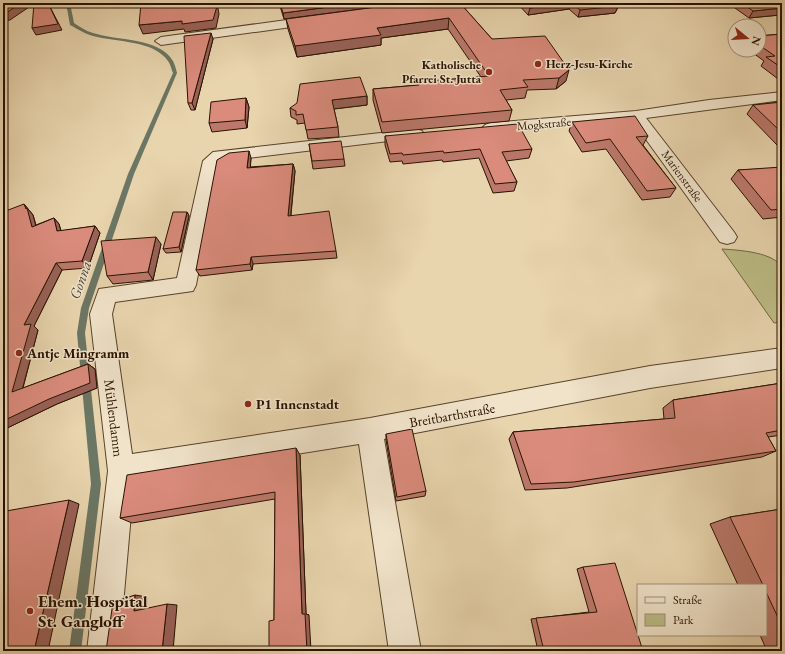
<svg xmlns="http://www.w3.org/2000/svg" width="785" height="654" font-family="'EB Garamond',serif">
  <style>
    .green { fill: #bcbb85; stroke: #726642 }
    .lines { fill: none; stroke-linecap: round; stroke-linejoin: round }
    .stream { fill: #6b7664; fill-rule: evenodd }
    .minor-casing { stroke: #58422b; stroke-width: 2 }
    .minor { fill: #f0e3ca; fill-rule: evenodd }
    .wall { fill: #bb786b; stroke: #281200 }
    .shaded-wall { fill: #996157; stroke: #281200 }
    .building { fill: #da8b7c; stroke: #281200 }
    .poi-dot { fill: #8f2418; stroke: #f0e3ca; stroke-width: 1.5 }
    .labels { text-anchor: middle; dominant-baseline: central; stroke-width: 3; stroke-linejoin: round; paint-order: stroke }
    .far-poi-label { font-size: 12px; font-weight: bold; fill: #281200; stroke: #f0e3ca; text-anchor: start }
    .far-street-label { font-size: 12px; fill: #281200; stroke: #f0e3ca }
    .poi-label { font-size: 14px; font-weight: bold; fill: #281200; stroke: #f0e3ca; text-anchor: start }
    .street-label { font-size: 14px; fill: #281200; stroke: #f0e3ca }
    .water-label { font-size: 15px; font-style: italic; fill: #4f4c3a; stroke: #f0e3ca }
    .near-poi-label { font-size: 17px; font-weight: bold; fill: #281200; stroke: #f0e3ca; text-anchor: start }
  </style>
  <rect width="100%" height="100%" fill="#e8d4ad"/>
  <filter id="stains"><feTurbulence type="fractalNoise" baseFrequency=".005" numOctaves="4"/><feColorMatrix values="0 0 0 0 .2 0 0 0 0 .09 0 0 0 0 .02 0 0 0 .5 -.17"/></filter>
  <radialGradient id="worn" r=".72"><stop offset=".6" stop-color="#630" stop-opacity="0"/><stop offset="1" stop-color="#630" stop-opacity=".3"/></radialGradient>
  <path class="green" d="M 722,249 C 737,250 777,252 782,269 C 784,276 782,312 782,322 L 774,323 Z"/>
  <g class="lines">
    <path class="stream" d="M 66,3 L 70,3 L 74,23 C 80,27 86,31 93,33 C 117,41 159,37 173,61 C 175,65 176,69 177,73 L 134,174 L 89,308 L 85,333 L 101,484 L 81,651 L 69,651 L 91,484 L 77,333 L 81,308 L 128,174 L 173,73 C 171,69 171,65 168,61 C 154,40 115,42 93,36 C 85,34 78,29 70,25 Z"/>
    <defs>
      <path id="minor" d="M 316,16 L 320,17 L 322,20 L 320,23 L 161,45 L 155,41 L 161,37 Z
        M 782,92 L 782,100 L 646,118 L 734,232 L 737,237 L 734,242 L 727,244 L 720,242 L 632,120 L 490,133 L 485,131 L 482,128 L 485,125 L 490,123 L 636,111 L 709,100 Z
        M 416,129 L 422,131 L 424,134 L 422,137 L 223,161 L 219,163 L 196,285 L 193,291 L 115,302 L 112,314 L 132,454 L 370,418 L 650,366 L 782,348 L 782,368 L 650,388 L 384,439 L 421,651 L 389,651 L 359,444 L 134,480 L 119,651 L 87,651 L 108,471 L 90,314 L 99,289 L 177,278 L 203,161 L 213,152 Z"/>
    </defs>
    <use href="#minor" class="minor-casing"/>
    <use href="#minor" class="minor"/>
  </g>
  <path class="wall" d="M 279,3 L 460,3 L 492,39 L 566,81 L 556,89 L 527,90 L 525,98 L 506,100 L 512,110 L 509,121 L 382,133 L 373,100 L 373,89 L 418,85 L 418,82 L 481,77 L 448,29 L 381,38 L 381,45 L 297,57 L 288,29 L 286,19 L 306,16 L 284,19 Z
    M 517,3 L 620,3 L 619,7 L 618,7 L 615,13 L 578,17 L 569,9 L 528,15 Z
    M 728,3 L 777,3 L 782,6 L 782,12 L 780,15 L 749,18 Z
    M 782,34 L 782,82 L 761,66 L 764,61 L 749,50 L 759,50 L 759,36 Z
    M 213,39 L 195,110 L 191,110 L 188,103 Z
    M 367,96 L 367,105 L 334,109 L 338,127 L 339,137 L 308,139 L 305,123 L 297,124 L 297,120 L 291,117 L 290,108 Z
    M 246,98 L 249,107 L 247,128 L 212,132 L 209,123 Z
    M 782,102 L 782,144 L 777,145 L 747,114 L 753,105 Z
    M 572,122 L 648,136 L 643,145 L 676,188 L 670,197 L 642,200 L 606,149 L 582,152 L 569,131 Z
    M 385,136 L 532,149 L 529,158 L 506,161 L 517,182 L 514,191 L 493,193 L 479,158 L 443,162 L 442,160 L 403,164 L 402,161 L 390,162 L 385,145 Z
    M 309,144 L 344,159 L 345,166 L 313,169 Z
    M 251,158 L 250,167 L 293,164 L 295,171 L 291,215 L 336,251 L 337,258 L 253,264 L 252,270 L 200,276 L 196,270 Z
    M 782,168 L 782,217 L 763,219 L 731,179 L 738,170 Z
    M 24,204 L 33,215 L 36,225 L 54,218 L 59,224 L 61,231 L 95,226 L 100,233 L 88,268 L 62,270 L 34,326 L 38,330 L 23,388 L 88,364 L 95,369 L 97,388 L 57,404 L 3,430 Z
    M 187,212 L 189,216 L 181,252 L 166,253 L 163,249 Z
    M 161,244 L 153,280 L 113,284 L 107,276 Z
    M 782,383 L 782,435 L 768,437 L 776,451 L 762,457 L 567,488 L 525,490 L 509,439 L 513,432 L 664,419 L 663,408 L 673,400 Z
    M 386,434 L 426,491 L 425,496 L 396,501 L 386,440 Z
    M 300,455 L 306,614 L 309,615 L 274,620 L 275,499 L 132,523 L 120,518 Z
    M 782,509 L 782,651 L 767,651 L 760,635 L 766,635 L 766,585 L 738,585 L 710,524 L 730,517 Z
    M 583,567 L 643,651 L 538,651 L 531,619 L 589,612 L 577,569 Z"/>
  <path class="shaded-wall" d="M 21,3 L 35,3 L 10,20 L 3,21 L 3,14 Z
    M 48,3 L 62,30 L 36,35 L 32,28 Z
    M 216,3 L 217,3 L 219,14 L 216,28 L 185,32 L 184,29 L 143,34 L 139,25 L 182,21 Z
    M 359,3 L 408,3 L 284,19 L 283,13 Z
    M 568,3 L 571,3 L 569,9 L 528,15 L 530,8 Z
    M 611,3 L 620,3 L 619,7 L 618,7 L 615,13 L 578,17 L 580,10 Z
    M 782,8 L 782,12 L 780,15 L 749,18 L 753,11 Z
    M 449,18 L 448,29 L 381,38 L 381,45 L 297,57 L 295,46 L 377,28 Z
    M 211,33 L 213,39 L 195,110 L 192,103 Z
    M 569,70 L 566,81 L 556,89 L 559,78 Z
    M 367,96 L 367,105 L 333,109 L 332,100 Z
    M 246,98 L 249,107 L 247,128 L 245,120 Z
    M 782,139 L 782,144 L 777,145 Z
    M 249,151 L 251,158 L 250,174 L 247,168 Z
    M 293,164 L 295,171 L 290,222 L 288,216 Z
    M 24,204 L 33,215 L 38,234 L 32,227 Z
    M 187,212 L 189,216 L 181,252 L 179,247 Z
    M 54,218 L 59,224 L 63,238 L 57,231 Z
    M 95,226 L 100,233 L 88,268 L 82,261 Z
    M 156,237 L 161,244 L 153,280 L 148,272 Z
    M 251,257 L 253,264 L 252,270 L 250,264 Z
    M 56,263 L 62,270 L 34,326 L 38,330 L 20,398 L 12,392 L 24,325 Z
    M 88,364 L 95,369 L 97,388 L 57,404 L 3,430 L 3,421 Z
    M 296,448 L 300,455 L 306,614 L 309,615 L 311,651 L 307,651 L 302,614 Z
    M 69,500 L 79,504 L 48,651 L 34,651 Z
    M 135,595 L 147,597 L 147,612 L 134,611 Z
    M 167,604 L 177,605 L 173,651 L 162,651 Z"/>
  <path class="building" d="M 3,3 L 21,3 L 6,13 L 3,14 Z
    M 34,3 L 48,3 L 58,24 L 32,28 Z
    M 141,3 L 216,3 L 217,6 L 213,20 L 182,24 L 182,21 L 139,25 Z
    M 280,3 L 359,3 L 283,13 Z
    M 407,3 L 460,3 L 492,39 L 545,36 L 569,70 L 559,78 L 523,80 L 528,87 L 500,90 L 512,110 L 382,122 L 373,89 L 419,85 L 418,82 L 489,76 L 449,18 L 377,28 L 381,35 L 295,46 L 286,19 Z
    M 525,3 L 568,3 L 530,8 Z
    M 572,3 L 614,3 L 618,6 L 580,10 Z
    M 742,3 L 777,3 L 782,6 L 782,8 L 753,11 Z
    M 211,33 L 192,103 L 188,103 L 184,36 Z
    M 782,34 L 782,68 L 766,57 L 775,56 L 759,45 L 759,36 Z
    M 360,77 L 367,96 L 332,100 L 338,127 L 306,130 L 303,114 L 296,115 L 296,111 L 290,108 L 297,103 L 300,84 Z
    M 246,98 L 245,120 L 209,123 L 211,102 Z
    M 782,102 L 782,133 L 753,105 Z
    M 635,116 L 648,136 L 636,137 L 676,188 L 647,191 L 610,139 L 586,143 L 572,122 Z
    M 518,124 L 532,149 L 502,152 L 517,182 L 495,184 L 480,149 L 444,153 L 443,151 L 403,155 L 402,153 L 390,154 L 385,136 Z
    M 341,141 L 344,159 L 312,161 L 309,144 Z
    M 249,151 L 247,168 L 293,164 L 288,216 L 329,211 L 336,251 L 251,257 L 250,264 L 196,270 L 217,160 L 229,153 Z
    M 782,167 L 782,209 L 771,210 L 738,170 Z
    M 24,204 L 26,209 L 27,208 L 32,227 L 54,218 L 57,231 L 95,226 L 82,261 L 56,263 L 24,325 L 31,324 L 12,392 L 88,364 L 90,383 L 49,399 L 3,421 L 3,212 Z
    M 173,212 L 187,212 L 179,247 L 163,249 Z
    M 156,237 L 148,272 L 107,276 L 101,241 Z
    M 782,383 L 782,430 L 766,433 L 776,451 L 574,482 L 531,484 L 513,432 L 675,418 L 673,400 Z
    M 412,429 L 426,491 L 397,497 L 386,434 Z
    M 296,448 L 302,614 L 305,614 L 307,651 L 269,651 L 269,621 L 274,620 L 275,492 L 120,518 L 127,475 Z
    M 69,500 L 34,651 L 3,651 L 3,521 L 6,511 Z
    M 782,509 L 782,626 L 766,592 L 766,585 L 763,585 L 730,517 Z
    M 615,563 L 643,651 L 544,651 L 536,618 L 597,612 L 583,567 Z
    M 135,595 L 134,611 L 167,604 L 162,651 L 106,651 L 113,602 Z"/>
  <g class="poi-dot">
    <circle cx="538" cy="64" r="4"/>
    <circle cx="489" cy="72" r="4"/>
    <circle cx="19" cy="353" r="4"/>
    <circle cx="248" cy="404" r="4"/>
    <circle cx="30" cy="611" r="4"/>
  </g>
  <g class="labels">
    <g class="far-poi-label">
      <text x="546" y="64">Herz-Jesu-Kirche</text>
      <text x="481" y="65" text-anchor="end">Katholische<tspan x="481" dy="14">Pfarrei St. Jutta</tspan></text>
    </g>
    <g class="far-street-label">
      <text transform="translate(544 124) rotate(-5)">Mogkstraße</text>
      <text transform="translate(682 176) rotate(54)">Marienstraße</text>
    </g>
    <g class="poi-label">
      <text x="27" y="353">Antje Mingramm</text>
      <text x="256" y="404">P1 Innenstadt</text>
    </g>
    <g class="street-label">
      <text transform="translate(452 415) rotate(-10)">Breitbarthstraße</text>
      <text transform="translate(114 418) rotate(83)">Mühlendamm</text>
    </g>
    <g class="water-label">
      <text transform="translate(80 280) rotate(-71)">Gonna</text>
    </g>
    <g class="near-poi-label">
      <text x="38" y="601">Ehem. Hospital<tspan x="38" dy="20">St. Gangloff</tspan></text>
    </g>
  </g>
  <rect width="785" height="654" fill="none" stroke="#e8d4ad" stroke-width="16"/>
  <rect x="4" y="4" width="777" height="646" fill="none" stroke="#281200" stroke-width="2"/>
  <rect x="8" y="8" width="769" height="638" fill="none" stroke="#281200"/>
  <rect x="637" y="584" width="130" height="52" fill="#f0e3ca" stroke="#a08f79"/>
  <rect x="645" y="597" width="20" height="6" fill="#f0e3ca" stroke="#a08f79"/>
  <text x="673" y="604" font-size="12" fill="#281200">Straße</text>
  <rect x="645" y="614" width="20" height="12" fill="#bcbb85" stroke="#a08f79"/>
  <text x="673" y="624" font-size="12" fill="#281200">Park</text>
  <g transform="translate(747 38) rotate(108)"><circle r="19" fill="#f0e3ca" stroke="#a08f79"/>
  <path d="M0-3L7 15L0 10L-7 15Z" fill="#8f2418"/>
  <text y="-6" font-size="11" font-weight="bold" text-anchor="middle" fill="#281200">N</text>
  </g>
  <rect width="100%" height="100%" filter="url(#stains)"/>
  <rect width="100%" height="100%" fill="url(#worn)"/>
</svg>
